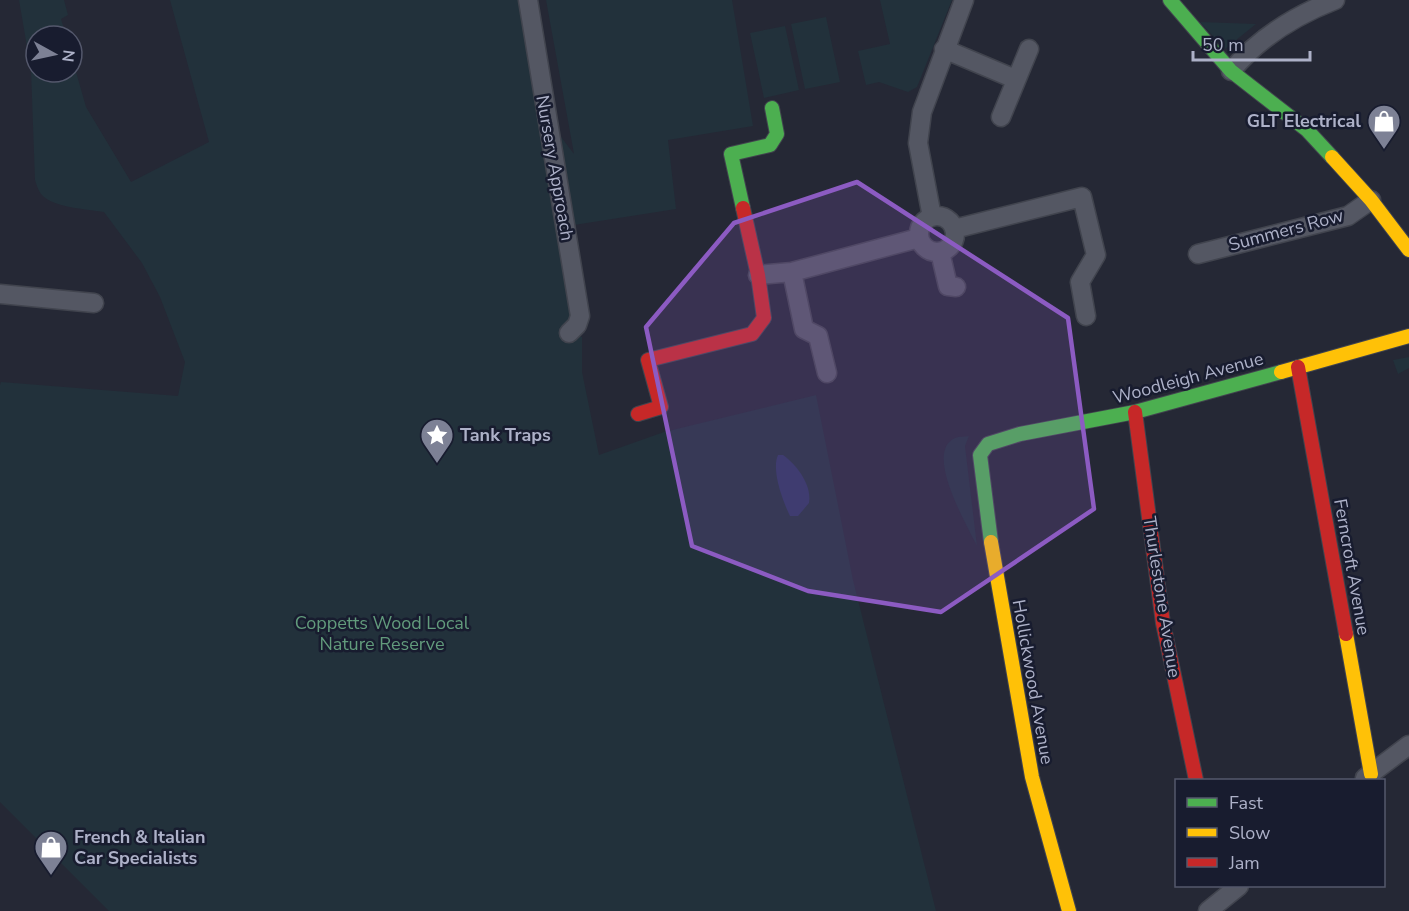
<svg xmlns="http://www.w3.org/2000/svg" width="1409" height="911" font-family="'Nunito Sans',sans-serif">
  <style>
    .green { fill: #22313b }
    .water { fill: #2c355c }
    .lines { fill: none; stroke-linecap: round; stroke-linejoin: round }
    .street-casing { stroke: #41444e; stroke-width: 21 }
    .fast-casing { stroke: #41444e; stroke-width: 16 }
    .slow-casing { stroke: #41444e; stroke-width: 16 }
    .jam-casing { stroke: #41444e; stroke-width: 16 }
    .street { stroke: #545763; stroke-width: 18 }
    .fast { stroke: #4caf50; stroke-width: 14 }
    .slow { stroke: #ffc107; stroke-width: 14 }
    .jam { stroke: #c62828; stroke-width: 14 }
    .marked { fill: #8c5bc2; fill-opacity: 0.2; stroke: #8c5bc2; stroke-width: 4.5; stroke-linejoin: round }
    .labels { text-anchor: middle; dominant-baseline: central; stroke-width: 5; stroke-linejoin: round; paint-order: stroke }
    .poi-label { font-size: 18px; font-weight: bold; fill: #adb1c8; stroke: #181c2f; text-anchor: start }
    .street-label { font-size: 18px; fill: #adb1c8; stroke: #181c2f }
    .park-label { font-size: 18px; fill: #629b7c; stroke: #181c2f }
  </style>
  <rect width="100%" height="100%" fill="#252835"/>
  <path class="green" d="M 19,0 L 64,0 L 68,15 L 61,19 L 66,36 L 36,36 L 36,72 L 72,72 L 72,58 L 86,107 L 131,182 L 209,142 L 170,0 L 527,0 L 576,335 L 582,337 L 582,372 L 599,455 L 664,432 L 816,395 L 853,580 L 936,911 L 109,911 L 0,802 L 0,385 L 1,382 L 178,396 L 185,362 L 160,297 L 142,263 L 104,212 C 86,209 58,208 44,197 C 39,193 37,186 35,180 L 31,70 Z
    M 546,0 L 732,0 L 753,126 L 668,140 L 676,209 L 574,225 L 558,133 L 574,154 Z
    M 880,0 L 952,0 L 917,87 L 908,92 L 879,82 L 866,85 L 858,51 L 890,44 Z
    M 826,17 L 840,82 L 805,89 L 791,24 Z
    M 1200,22 L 1256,24 L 1225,49 Z
    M 785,26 L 799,90 L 764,98 L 750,33 Z
    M 1409,357 L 1409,368 L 1398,374 L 1393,360 Z
    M 969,436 L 965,446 L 977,546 C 968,527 923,452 955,438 C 959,436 965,437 969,436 Z"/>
  <path class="water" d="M 778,455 L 783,455 C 797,465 812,485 809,503 L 798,516 L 790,516 C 783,502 771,470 778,455 Z"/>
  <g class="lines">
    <defs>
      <path id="street" d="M 528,0 L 580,316 L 577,325 L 569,333
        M 944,49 L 1015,79
        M 1231,71 C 1258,39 1296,15 1335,0
        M 1001,117 L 1029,49
        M919 234a18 18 0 1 1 36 0a18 18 0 1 1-36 0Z
        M 932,217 L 918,143 L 922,112 L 964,0
        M 954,229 L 1082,197 L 1096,255 L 1080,282 L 1086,316
        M 940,252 L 948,286 L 956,287
        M 1198,254 L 1348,216 L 1371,200
        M 792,272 L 804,329 L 818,336 L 827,373
        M 758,275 L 792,272 L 919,238
        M 0,294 L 94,303
        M 1365,778 L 1409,745
        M 1208,911 L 1239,886"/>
      <path id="fast" d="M 1170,0 L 1231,71 L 1307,130 L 1332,157
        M 743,208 L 731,154 L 770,145 L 777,134 L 772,108
        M 991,542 L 980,455 L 988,444 L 1020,434 L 1135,412 L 1281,372"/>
      <path id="slow" d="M 1332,157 L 1371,200 L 1409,250
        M 1281,372 L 1409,336
        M 991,542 L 1032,777 L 1069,911
        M 1346,634 L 1371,774"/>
      <path id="jam" d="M 1298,367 L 1346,634
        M 1135,412 L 1163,623 L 1196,780
        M 638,414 L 661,407 L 648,360 L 752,334 L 764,318 L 758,275 L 743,208"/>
    </defs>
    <use href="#street" class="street-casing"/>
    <use href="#fast" class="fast-casing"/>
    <use href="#slow" class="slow-casing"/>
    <use href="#jam" class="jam-casing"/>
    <use href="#street" class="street"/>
    <use href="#fast" class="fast"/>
    <use href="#slow" class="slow"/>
    <use href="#jam" class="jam"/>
  </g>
  <path class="marked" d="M 857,182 L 1068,318 L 1094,509 L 941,612 L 808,591 L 692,546 L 646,327 L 734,223 Z"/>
  <defs>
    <symbol id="shop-pin" viewBox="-11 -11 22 30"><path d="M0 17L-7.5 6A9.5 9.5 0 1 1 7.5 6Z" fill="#7d8195" stroke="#181c2f"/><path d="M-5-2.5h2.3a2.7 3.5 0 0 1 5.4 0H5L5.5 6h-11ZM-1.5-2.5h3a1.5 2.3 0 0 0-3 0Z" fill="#fff"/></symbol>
    <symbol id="sight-pin" viewBox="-11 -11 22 30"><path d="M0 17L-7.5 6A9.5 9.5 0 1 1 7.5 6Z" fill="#7d8195" stroke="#181c2f"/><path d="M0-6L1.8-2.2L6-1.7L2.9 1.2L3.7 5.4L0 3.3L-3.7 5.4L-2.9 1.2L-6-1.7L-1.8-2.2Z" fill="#fff"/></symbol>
  </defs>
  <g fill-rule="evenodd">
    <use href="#shop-pin" x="1365" y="102" width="38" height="52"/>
    <use href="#sight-pin" x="418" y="416" width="38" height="52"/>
    <use href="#shop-pin" x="32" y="828" width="38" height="52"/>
  </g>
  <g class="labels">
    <g class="poi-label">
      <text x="1361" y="121" text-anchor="end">GLT Electrical</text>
      <text x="460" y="435">Tank Traps</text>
      <text x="74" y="837">French &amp; Italian<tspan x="74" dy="21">Car Specialists</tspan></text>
    </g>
    <g class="street-label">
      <text transform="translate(555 168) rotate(80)">Nursery Approach</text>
      <text transform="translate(1286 230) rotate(-15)">Summers Row</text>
      <text transform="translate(1188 378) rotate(-15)">Woodleigh Avenue</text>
      <text transform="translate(1352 567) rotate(80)">Ferncroft Avenue</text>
      <text transform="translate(1162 597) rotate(81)">Thurlestone Avenue</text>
      <text transform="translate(1033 682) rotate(80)">Hollickwood Avenue</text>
    </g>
    <g class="park-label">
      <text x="382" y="623">Coppetts Wood Local<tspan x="382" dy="21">Nature Reserve</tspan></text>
    </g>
  </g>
  <rect x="1175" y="779" width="210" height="108" fill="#181c2f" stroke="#54586c" stroke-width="1.5"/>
  <rect x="1187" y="798" width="30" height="9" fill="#4caf50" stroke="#54586c" stroke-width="1.5"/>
  <text x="1229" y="809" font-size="18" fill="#adb1c8">Fast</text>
  <rect x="1187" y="828" width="30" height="9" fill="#ffc107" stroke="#54586c" stroke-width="1.5"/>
  <text x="1229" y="839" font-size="18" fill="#adb1c8">Slow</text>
  <rect x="1187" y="858" width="30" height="9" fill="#c62828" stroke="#54586c" stroke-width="1.5"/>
  <text x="1229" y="869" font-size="18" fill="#adb1c8">Jam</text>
  <g transform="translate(54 54) rotate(98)"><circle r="28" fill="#181c2f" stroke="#54586c" stroke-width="1.5"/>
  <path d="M0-4.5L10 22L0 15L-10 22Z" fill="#7d8195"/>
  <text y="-9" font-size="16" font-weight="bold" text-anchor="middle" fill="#adb1c8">N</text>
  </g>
  <path d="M1193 51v9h117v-9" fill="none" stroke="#adb1c8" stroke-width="3"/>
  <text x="1202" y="51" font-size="18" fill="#adb1c8" stroke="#181c2f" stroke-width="4.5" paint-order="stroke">50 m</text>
</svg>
